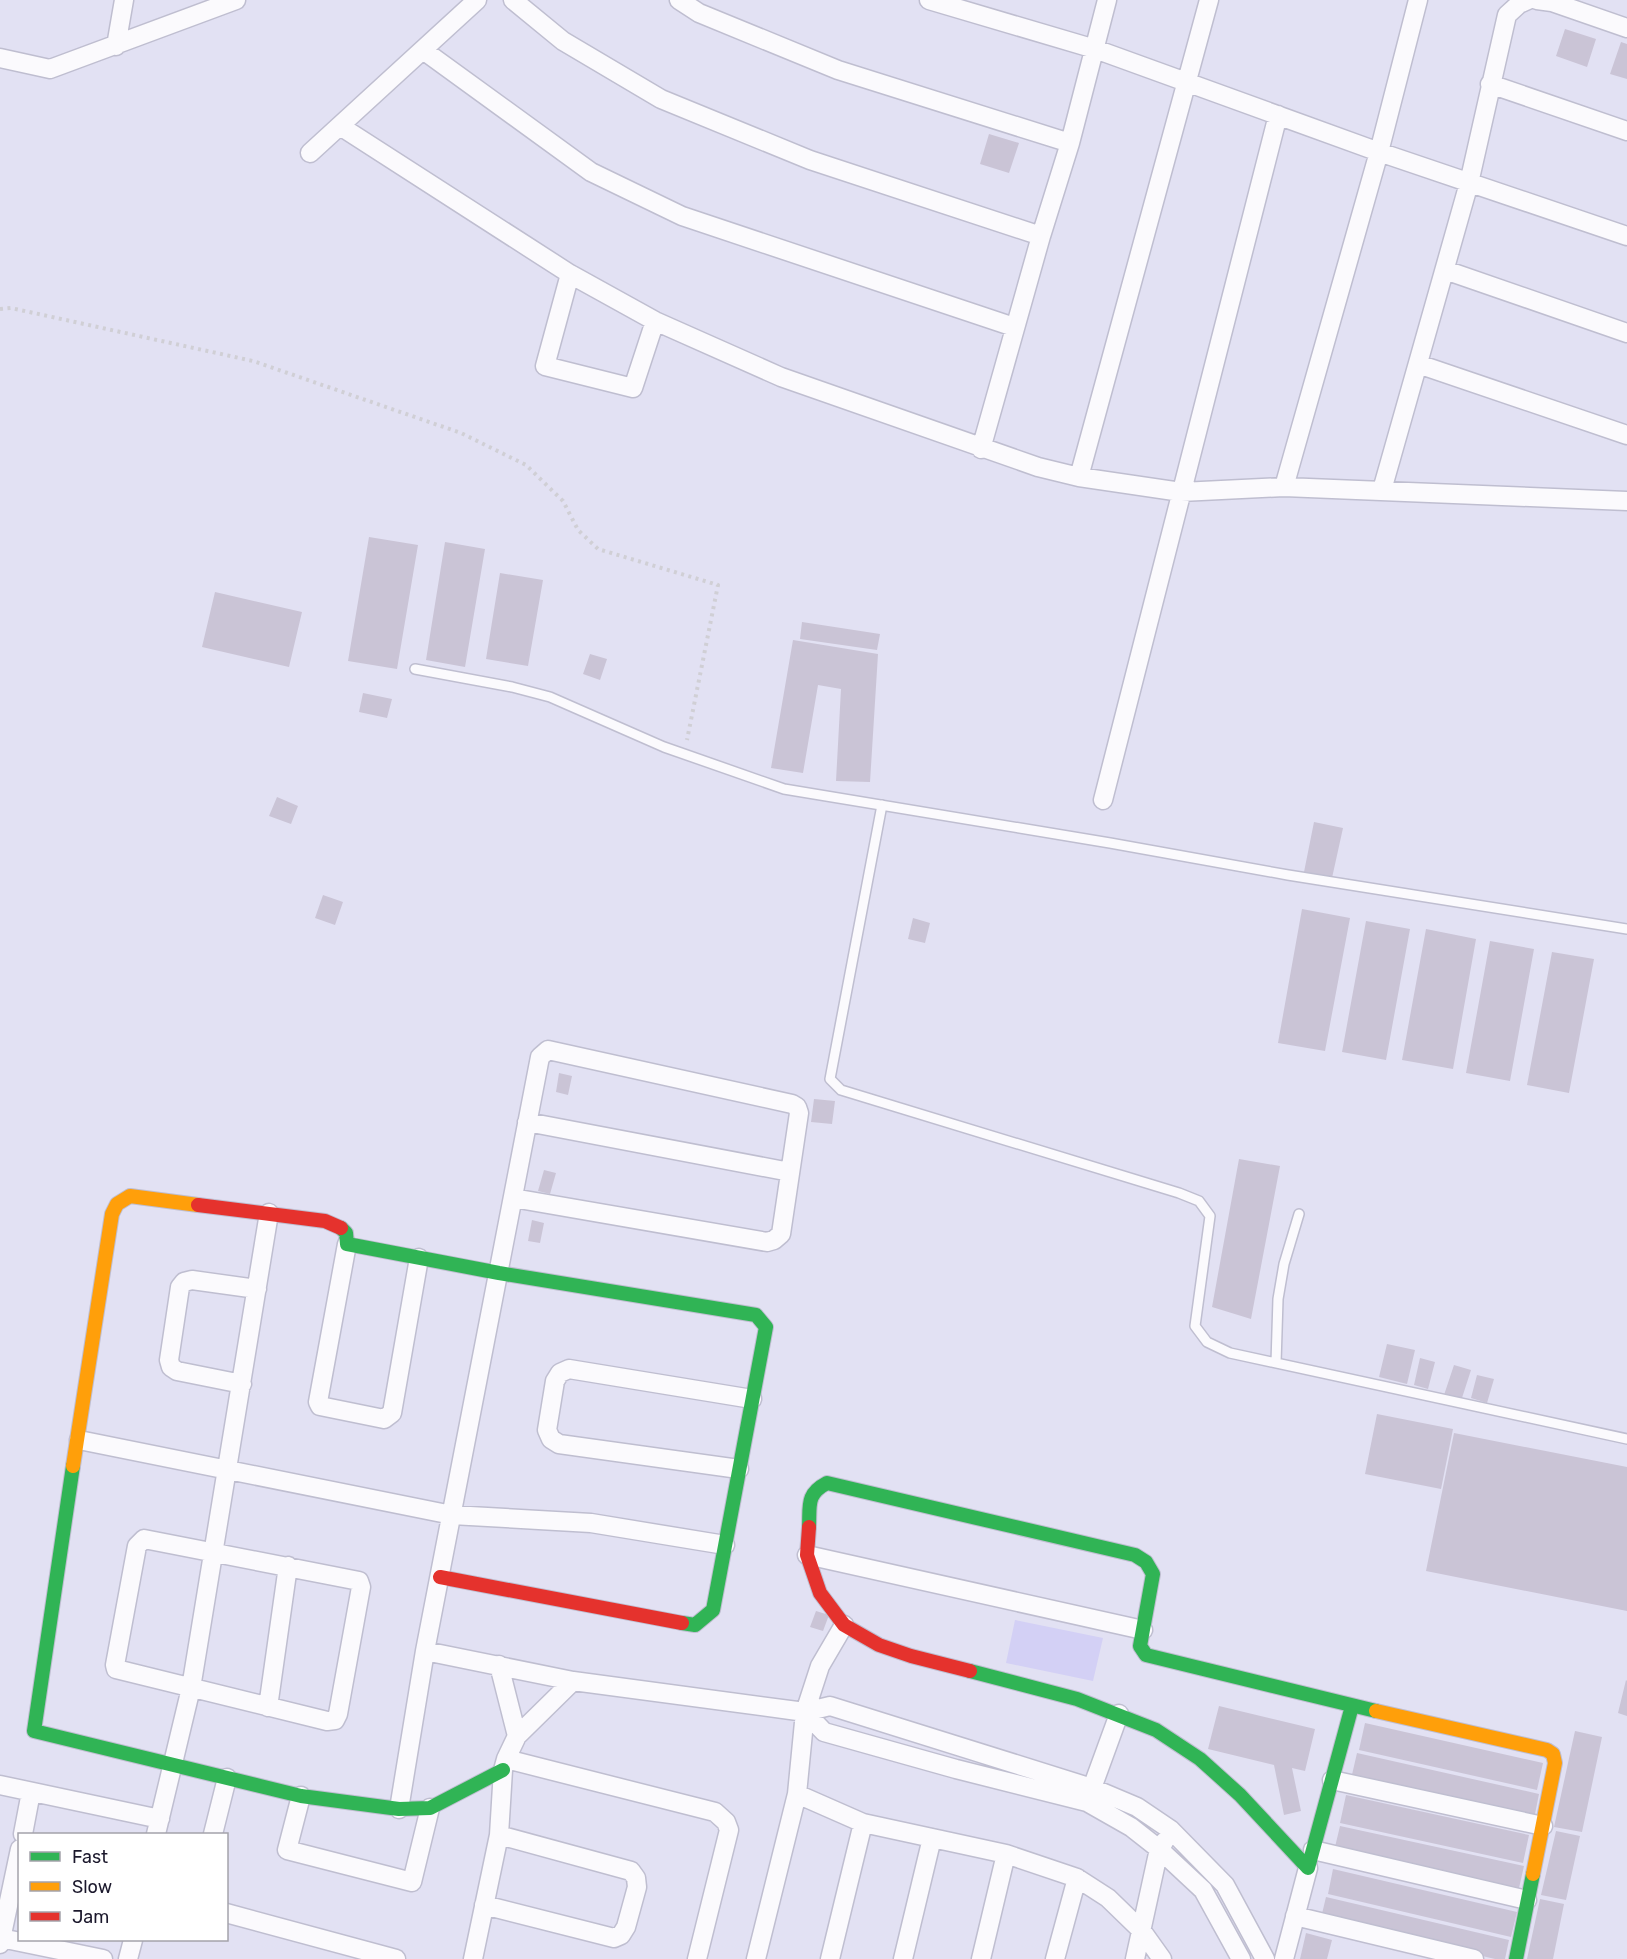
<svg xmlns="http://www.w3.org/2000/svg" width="1627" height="1959" font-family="Rubik,sans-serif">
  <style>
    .green { fill: #d3d0f5 }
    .building { fill: #cac4d6 }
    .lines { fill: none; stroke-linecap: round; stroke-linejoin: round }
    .lane-casing { stroke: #bfbed0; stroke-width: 12 }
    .street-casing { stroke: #bfbed0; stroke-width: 21 }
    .fast-casing { stroke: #bfbed0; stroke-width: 16 }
    .slow-casing { stroke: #bfbed0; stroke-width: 16 }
    .jam-casing { stroke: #bfbed0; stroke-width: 16 }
    .path { stroke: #d0cfd5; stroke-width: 4; stroke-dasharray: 3 4.5; stroke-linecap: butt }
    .lane { stroke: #fbfafd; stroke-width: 9 }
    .street { stroke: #fbfafd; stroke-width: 18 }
    .fast { stroke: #30b455; stroke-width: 14 }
    .slow { stroke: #ff9f0a; stroke-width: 14 }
    .jam { stroke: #e5322d; stroke-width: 14 }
  </style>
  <rect width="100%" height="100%" fill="#e2e1f3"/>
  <path class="green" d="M 1015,1620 L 1103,1638 L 1093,1681 L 1006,1663 Z"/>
  <path class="building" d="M 1565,29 L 1596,39 L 1587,67 L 1556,56 Z
    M 1621,42 L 1627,44 L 1627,79 L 1610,74 Z
    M 989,134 L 1019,143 L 1009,173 L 980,164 Z
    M 369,537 L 418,545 L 397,669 L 348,661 Z
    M 445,542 L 485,549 L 465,667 L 426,660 Z
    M 500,573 L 543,580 L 528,666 L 486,659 Z
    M 215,592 L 302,612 L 289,667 L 202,647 Z
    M 802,622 L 880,634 L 877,650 L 800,639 Z
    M 793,640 L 878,654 L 870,782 L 836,781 L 841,689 L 818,685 L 803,773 L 771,768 Z
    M 590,654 L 607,659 L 600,680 L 583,674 Z
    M 363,693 L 392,699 L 387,718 L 359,712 Z
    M 277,797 L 298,806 L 291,824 L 269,816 Z
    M 1314,822 L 1343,828 L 1332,878 L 1304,872 Z
    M 323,895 L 343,902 L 335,925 L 315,918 Z
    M 1302,909 L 1350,918 L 1325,1051 L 1278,1043 Z
    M 913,918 L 930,923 L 925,943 L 908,939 Z
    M 1366,921 L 1410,929 L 1386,1060 L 1342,1052 Z
    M 1426,929 L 1476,939 L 1453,1069 L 1402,1060 Z
    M 1490,941 L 1534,949 L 1510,1081 L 1466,1073 Z
    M 1552,952 L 1594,959 L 1569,1093 L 1527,1085 Z
    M 559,1073 L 572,1076 L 568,1095 L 556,1092 Z
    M 814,1099 L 835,1101 L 832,1124 L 811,1122 Z
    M 1239,1159 L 1280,1166 L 1251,1319 L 1212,1307 Z
    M 544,1170 L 556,1173 L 550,1194 L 538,1191 Z
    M 532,1220 L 544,1223 L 540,1243 L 528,1241 Z
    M 1387,1344 L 1415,1350 L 1407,1384 L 1379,1377 Z
    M 1420,1358 L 1435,1362 L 1428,1389 L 1414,1385 Z
    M 1454,1365 L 1471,1370 L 1461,1401 L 1444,1395 Z
    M 1477,1375 L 1494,1379 L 1487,1403 L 1471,1398 Z
    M 1377,1414 L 1453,1429 L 1441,1489 L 1365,1474 Z
    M 1454,1433 L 1627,1467 L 1627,1611 L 1426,1571 Z
    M 816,1611 L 829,1615 L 823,1631 L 810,1627 Z
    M 1626,1680 L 1627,1681 L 1627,1716 L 1618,1713 Z
    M 1219,1706 L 1315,1729 L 1305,1771 L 1292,1768 L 1301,1811 L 1284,1815 L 1274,1765 L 1208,1749 Z
    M 1365,1723 L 1543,1763 L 1537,1790 L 1359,1750 Z
    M 1575,1731 L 1602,1737 L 1582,1832 L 1554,1827 Z
    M 1357,1753 L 1539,1794 L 1534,1819 L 1351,1779 Z
    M 1346,1795 L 1529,1835 L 1523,1863 L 1340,1823 Z
    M 1340,1826 L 1524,1866 L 1519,1888 L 1335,1847 Z
    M 1556,1831 L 1580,1836 L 1566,1900 L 1541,1895 Z
    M 1333,1869 L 1517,1912 L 1511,1937 L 1328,1894 Z
    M 1326,1897 L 1509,1940 L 1505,1959 L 1495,1959 L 1321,1918 Z
    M 1540,1899 L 1564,1904 L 1553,1959 L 1527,1959 Z
    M 1306,1933 L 1332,1940 L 1327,1959 L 1300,1959 Z"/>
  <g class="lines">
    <defs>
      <path id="lane" d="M 415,669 L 512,687 L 550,697 L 664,747 L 784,789 L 1110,843 L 1288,875 L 1627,929
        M 882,805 L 830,1079 L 841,1090 L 1179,1193 L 1199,1201 L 1210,1216 L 1195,1326 L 1207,1342 L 1230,1353 L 1627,1439
        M 1276,1363 L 1278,1299 L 1284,1264 L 1299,1214"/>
      <path id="street" d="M 513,0 L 563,41 L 661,99 L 810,160 L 1041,236
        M 679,0 L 699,13 L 838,70 L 1070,143
        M 929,0 L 1095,49 L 1379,152 L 1627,236
        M 1537,0 L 1552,2 L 1627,28
        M 116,46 L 124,0
        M 423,50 L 591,172 L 682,216 L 1014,327
        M 0,58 L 50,69 L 236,0
        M 1490,84 L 1627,131
        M 340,126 L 570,274 L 655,321 L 781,377 L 1038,467 L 1079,477 L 1181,492 L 1284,487 L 1627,501
        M 310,153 L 477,0
        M 1445,270 L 1627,333
        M 570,274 L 545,366 L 633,388 L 655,321
        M 1418,364 L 1627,435
        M 981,449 L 1041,236 L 1070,143 L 1107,0
        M 1079,477 L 1209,0
        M 1284,487 L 1379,152 L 1418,0
        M 1382,490 L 1469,183 L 1507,15 L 1519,4 L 1528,0
        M 1103,800 L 1278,115
        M 527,1122 L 790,1172
        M 347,1244 L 318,1402 L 320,1406 L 384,1419 L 392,1413 L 419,1258
        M 242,1384 L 177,1371 L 171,1367 L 169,1360 L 180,1287 L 184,1282 L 192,1280 L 257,1289
        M 79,1440 L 452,1515 L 591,1523 L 725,1545
        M 739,1469 L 559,1444 L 551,1439 L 547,1430 L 555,1381 L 560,1373 L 569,1369 L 752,1399
        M 144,1539 L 359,1581 L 361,1587 L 338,1714 L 335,1720 L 327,1721 L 116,1669 L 115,1665 L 137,1546 Z
        M 807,1555 L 1143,1630
        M 425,1651 L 573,1681 L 805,1712 L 830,1706 L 1092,1788 L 1137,1807 L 1171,1830 L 1225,1885 L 1265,1959
        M 499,1665 L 517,1736
        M 268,1707 L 288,1566
        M 805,1712 L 824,1732 L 956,1769 L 1087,1802 L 1131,1827 L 1159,1849 L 1203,1890 L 1241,1959
        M 506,1759 L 517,1736 L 573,1681
        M 1332,1780 L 1543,1826
        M 0,1785 L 160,1819
        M 797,1794 L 863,1823 L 1006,1854 L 1077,1878 L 1108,1898 L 1142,1931 L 1162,1959
        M 301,1796 L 287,1850 L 412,1882 L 430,1808
        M 1088,1799 L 1119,1714
        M 399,1809 L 425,1651 L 540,1057 L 548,1050 L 792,1104 L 797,1107 L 799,1113 L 781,1234 L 774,1240 L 767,1242 L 513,1198
        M 23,1834 L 31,1792
        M 156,1834 L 191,1688 L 269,1213
        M 213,1834 L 227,1778
        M 1313,1850 L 1527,1900
        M 484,1905 L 614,1938 L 621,1935 L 626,1927 L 637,1887 L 636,1878 L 631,1871 L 499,1835
        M 226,1913 L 396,1959
        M 1295,1916 L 1474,1959
        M 1,1938 L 103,1959
        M 0,1944 L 20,1849
        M 128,1959 L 133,1940
        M 473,1959 L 499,1835 L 503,1770 L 506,1759 L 715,1812 L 726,1822 L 729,1830 L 697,1959
        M 756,1959 L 797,1794 L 805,1712 L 820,1666 L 844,1625
        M 830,1959 L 863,1823
        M 903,1959 L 932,1838
        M 981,1959 L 1006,1854
        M 1055,1959 L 1077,1878
        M 1135,1959 L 1159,1849 L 1164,1842
        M 1284,1959 L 1308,1868"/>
      <path id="fast" d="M 341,1228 L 346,1233 L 347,1244 L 499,1273 L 756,1315 L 766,1327 L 713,1610 L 695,1625 L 682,1623
        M 73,1466 L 34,1731 L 301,1796 L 399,1809 L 430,1808 L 503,1770
        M 809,1527 C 810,1505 806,1494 827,1483 L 1135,1555 L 1146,1562 L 1153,1574 L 1140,1646 L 1146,1655 L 1376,1711
        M 970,1671 L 1077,1699 L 1156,1730 L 1200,1759 L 1240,1795 L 1308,1868 L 1352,1706
        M 1516,1959 L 1533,1874"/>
      <path id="slow" d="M 73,1466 L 112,1214 L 117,1204 L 130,1196 L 198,1205
        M 1376,1711 L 1547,1750 L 1553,1754 L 1555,1763 L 1533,1874"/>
      <path id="jam" d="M 198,1205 L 325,1221 L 341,1228
        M 809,1527 L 807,1555 L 820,1593 L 844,1625 L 879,1645 L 911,1656 L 970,1671
        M 440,1577 L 682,1623"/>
    </defs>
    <use href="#lane" class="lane-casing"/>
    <use href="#street" class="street-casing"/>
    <use href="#fast" class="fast-casing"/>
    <use href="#slow" class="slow-casing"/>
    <use href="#jam" class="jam-casing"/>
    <path class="path" d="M 0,309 L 11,308 L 253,361 L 461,433 L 526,465 L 563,501 L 578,530 L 598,549 L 718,585 L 687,740"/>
    <use href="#lane" class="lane"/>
    <use href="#street" class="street"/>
    <use href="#fast" class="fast"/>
    <use href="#slow" class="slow"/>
    <use href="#jam" class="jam"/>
  </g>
  <rect x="18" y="1833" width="210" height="108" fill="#ffffff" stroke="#a4a3ab" stroke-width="1.5"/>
  <rect x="30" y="1852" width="30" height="9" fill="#30b455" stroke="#a4a3ab" stroke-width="1.5"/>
  <text x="72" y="1863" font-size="18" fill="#1b182c">Fast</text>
  <rect x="30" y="1882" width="30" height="9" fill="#ff9f0a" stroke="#a4a3ab" stroke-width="1.5"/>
  <text x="72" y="1893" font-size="18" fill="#1b182c">Slow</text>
  <rect x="30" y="1912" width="30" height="9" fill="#e5322d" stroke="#a4a3ab" stroke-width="1.5"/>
  <text x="72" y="1923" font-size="18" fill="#1b182c">Jam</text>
</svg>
